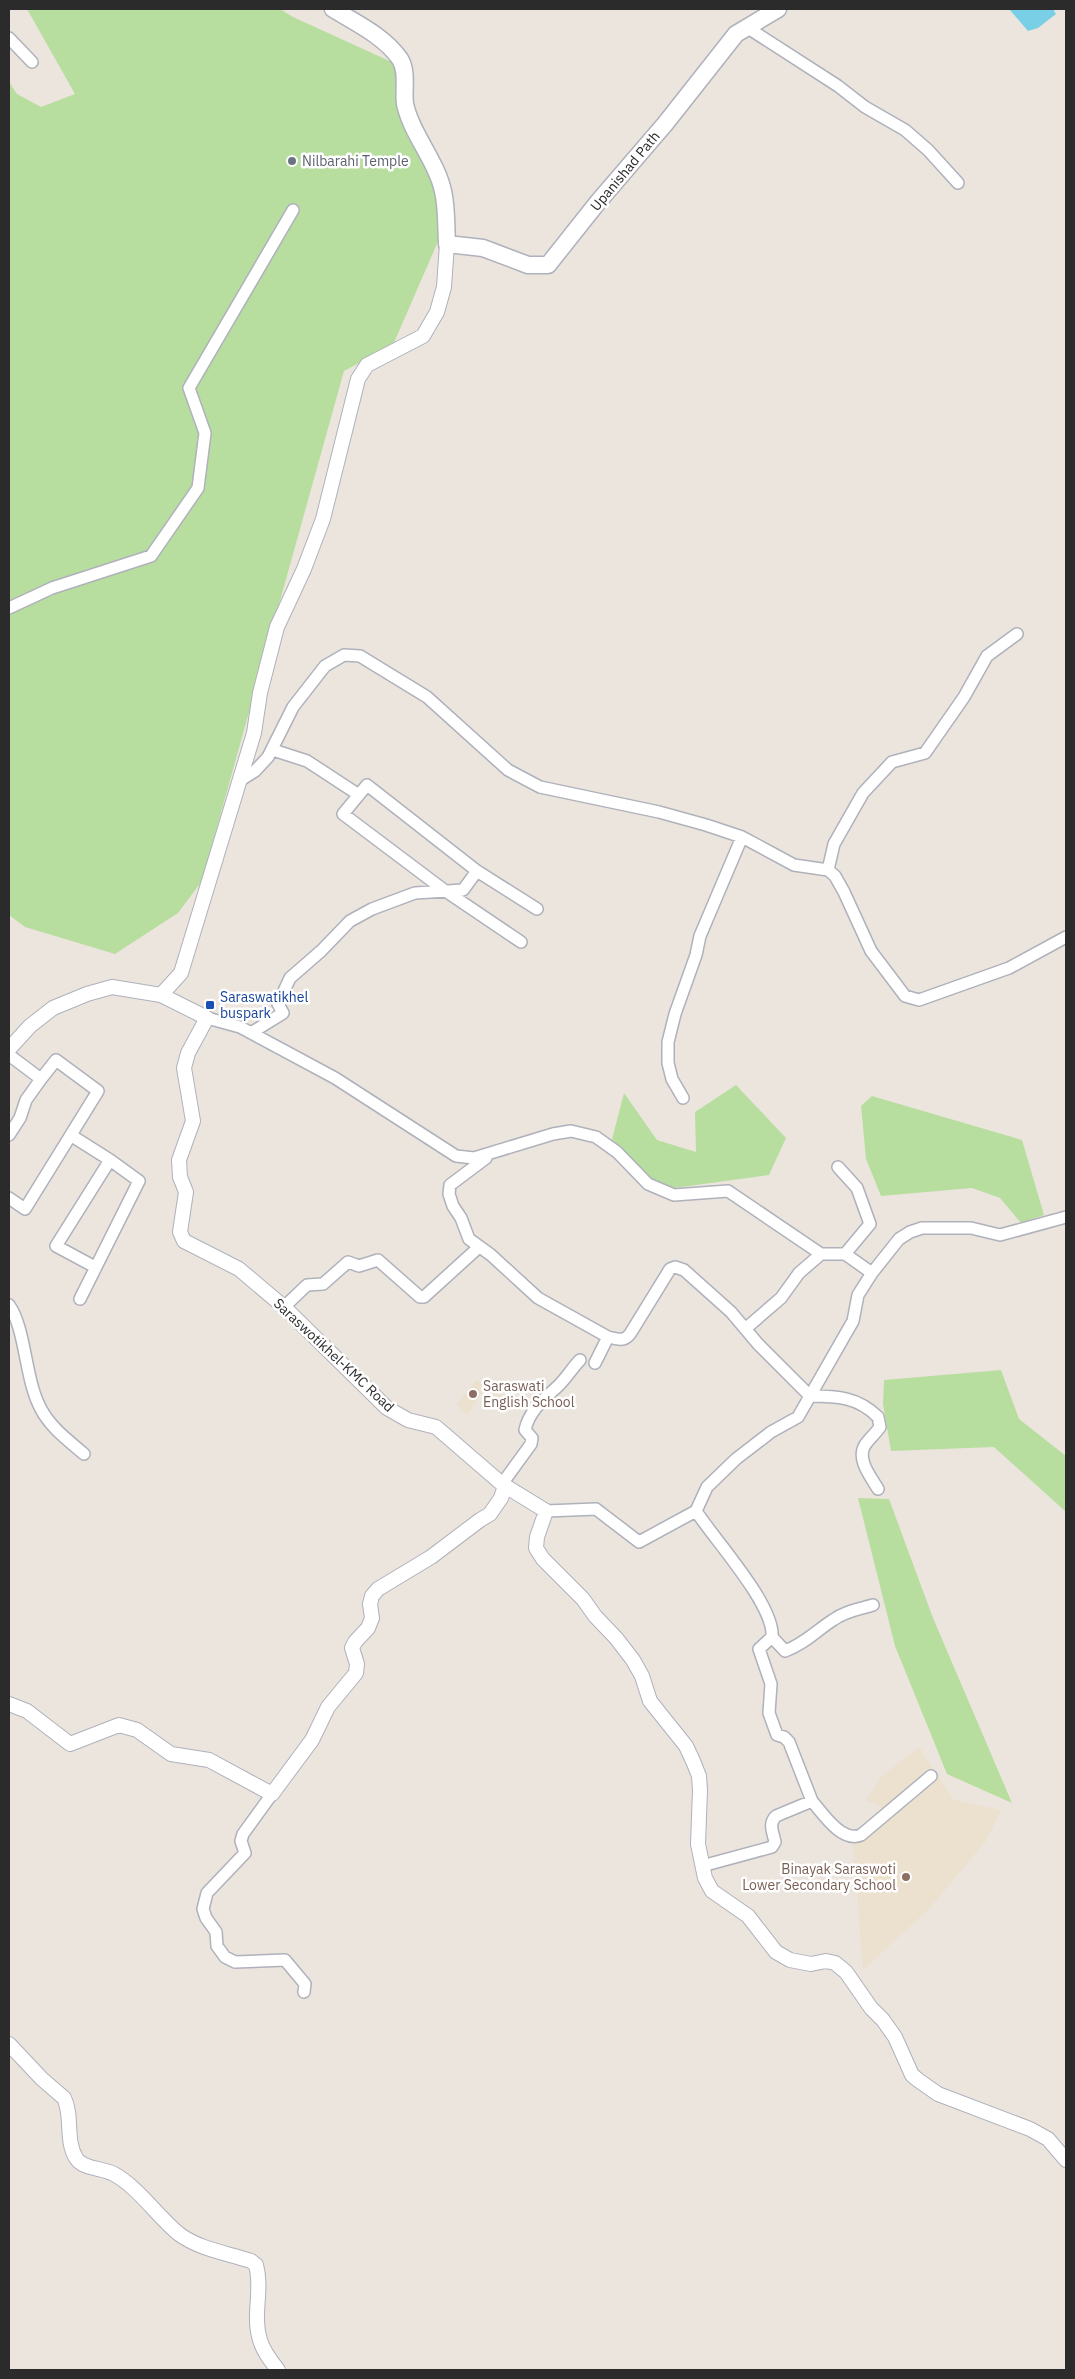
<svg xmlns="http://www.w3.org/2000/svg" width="1075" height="2379" font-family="'IBM Plex Sans',sans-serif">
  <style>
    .education { fill: #ece1cf }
    .green { fill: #b8de9f }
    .water { fill: #79cfe6 }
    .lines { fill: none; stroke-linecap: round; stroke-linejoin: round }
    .minor-casing { stroke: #afb1bb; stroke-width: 14 }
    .tertiary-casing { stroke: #afb1bb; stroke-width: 16 }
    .secondary-casing { stroke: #afb1bb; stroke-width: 19 }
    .minor { stroke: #fff; stroke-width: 11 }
    .tertiary { stroke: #fff; stroke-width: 14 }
    .secondary { stroke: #fff; stroke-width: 16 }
    .worship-dot { fill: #6b7280; stroke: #fff; stroke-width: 2 }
    .transit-dot { fill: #1a4fb4; stroke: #fff; stroke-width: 2 }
    .education-dot { fill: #8d6e63; stroke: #fff; stroke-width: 2 }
    .labels { text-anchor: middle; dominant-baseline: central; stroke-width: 5; stroke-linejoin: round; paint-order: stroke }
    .worship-label { font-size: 14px; fill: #5b616d; stroke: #fff; text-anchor: start }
    .street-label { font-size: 14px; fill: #2b2b2b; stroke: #fff }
    .transit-label { font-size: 14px; fill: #164399; stroke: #fff; text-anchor: start }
    .education-label { font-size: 14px; fill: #785e54; stroke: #fff; text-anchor: start }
  </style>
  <rect width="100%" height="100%" fill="#ece5de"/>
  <path class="education" d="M 501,1377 L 509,1383 L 499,1399 L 484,1390 L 467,1415 L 456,1405 L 476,1380 L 491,1389 Z
    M 919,1747 L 954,1800 L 1001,1810 L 986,1841 L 929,1909 L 863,1970 L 853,1845 L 882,1808 L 866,1800 L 881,1777 Z"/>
  <path class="green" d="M 27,9 L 280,9 L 293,17 L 396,64 L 425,131 L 446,223 L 393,345 L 344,371 L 202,881 L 178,913 L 115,954 L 25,927 L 9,915 L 9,82 L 17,94 L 41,107 L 75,94 Z
    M 736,1085 L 786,1138 L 769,1175 L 674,1188 L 651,1179 L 612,1139 L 624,1093 L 657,1140 L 696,1152 L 695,1112 Z
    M 872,1096 L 1022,1140 L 1044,1215 L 1021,1223 L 1000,1198 L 972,1188 L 881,1196 L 866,1159 L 861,1106 Z
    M 1001,1370 L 1019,1419 L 1066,1456 L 1066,1512 L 994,1447 L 891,1451 L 883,1404 L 884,1380 Z
    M 858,1498 L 889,1499 L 933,1618 L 1012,1803 L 947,1774 L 895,1646 Z"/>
  <path class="water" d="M 1009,9 L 1053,9 L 1056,14 L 1038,28 L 1028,31 Z"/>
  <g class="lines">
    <defs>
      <path id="minor" d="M 748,28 L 838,86 L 865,107 L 905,130 L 928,150 L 958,183
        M 9,38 L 32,62
        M 9,608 L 52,588 L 151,556 L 198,488 L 205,433 L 189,388 L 293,210
        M 273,750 L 307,761 L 359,795
        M 239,781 L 255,771 L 268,757 L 293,707 L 325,666 L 344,655 L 360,656 L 427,697 L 508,770 L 540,787 L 659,812 L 706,825 L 742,837 L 794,865 L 828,870 L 835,876 L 844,892 L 871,951 L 905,996 L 919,1000 L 1009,968 L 1066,937
        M 828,870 L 834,844 L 863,793 L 892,762 L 925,753 L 964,697 L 987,656 L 1017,634
        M 521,942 L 444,890 L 343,814 L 367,785 L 477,871 L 537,909
        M 207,1018 L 240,1027 L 335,1078 L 456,1156 L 474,1158 L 553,1134 L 571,1131 L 596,1137 L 617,1152 L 648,1184 L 674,1195 L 728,1191 L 821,1254 L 845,1254 L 872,1273 L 899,1239 L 910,1232 L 922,1228 L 971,1228 L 1000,1235 L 1066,1217
        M 251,1033 L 283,1013 L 278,1004 L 290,978 L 321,951 L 350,921 L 372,909 L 415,893 L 463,890 L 477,871
        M 9,1055 L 41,1079 L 26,1100 L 20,1118 L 9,1135
        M 683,1098 L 672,1079 L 668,1063 L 668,1042 L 675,1014 L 696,955 L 700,936 L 742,837
        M 72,1136 L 110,1160 L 56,1246 L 95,1267
        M 486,1158 L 450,1185 L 449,1194 L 453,1206 L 461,1218 L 469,1239 L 491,1255 L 538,1298 L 608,1337 C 617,1339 624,1342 630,1334 L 670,1269 L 675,1267 L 684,1270 L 731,1312 L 758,1344 L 810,1396 C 837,1396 858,1397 878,1417 L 880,1427 C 875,1434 869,1439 865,1445 C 856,1459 871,1477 878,1489
        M 838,1167 L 857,1188 L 870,1224 L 845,1254
        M 9,1198 L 25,1209 L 98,1091 L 56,1060 L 41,1079
        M 80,1299 L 139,1181 L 110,1160
        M 9,1305 C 26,1329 25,1381 41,1409 C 50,1427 69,1441 84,1454
        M 284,1307 L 307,1285 L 323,1284 L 348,1262 L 359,1266 L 378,1260 L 420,1297 L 424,1297 L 479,1247
        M 745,1329 L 781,1298 L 799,1273 L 821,1254
        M 595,1363 L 608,1337
        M 502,1484 L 531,1444 L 532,1438 L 525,1430 C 529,1411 544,1399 557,1387 C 566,1379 572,1368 580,1360
        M 546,1511 L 596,1509 L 639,1542 L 696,1511 C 713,1538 775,1605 772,1637 L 759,1649 L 771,1684 L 769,1713 L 777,1735 L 784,1737 L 789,1742 L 812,1801
        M 696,1511 L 707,1487 L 736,1459 L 771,1432 L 798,1417 L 853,1321 L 858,1295 L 872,1273
        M 772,1637 L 785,1651 C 804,1644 816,1631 833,1620 C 845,1611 860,1609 873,1605
        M 272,1794 L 243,1834 L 241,1841 L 245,1853 L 207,1893 L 203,1909 L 206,1918 L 216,1932 L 217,1946 L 225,1957 L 235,1962 L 285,1960 L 305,1984 L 304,1992
        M 702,1866 L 772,1847 L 775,1842 C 773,1832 768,1824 776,1816 L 812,1801 C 823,1814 842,1843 861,1835 L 931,1776"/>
      <path id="tertiary" d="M 161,995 L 181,973 L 254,733 L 260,693 L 277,627 L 304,569 L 323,519 L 358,379 L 367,365 L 423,336 L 437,312 L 444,287 L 447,244
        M 9,1049 L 30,1026 L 53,1008 L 87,994 L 112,987 L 161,995 L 207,1018 L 188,1053 L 184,1068 L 193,1121 L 179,1160 L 180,1177 L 186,1192 L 180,1232 L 184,1241 L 239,1269 L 284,1307 L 387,1408 L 408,1420 L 436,1427 L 502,1484 L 546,1511 L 537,1537 L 536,1548 L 543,1559 L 583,1599 L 595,1616 L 616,1638 L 633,1660 L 642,1676 L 650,1701 L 686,1746 L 693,1761 L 699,1776 L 700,1790 L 698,1844 L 705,1878 L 712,1891 L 748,1916 L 776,1952 L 790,1960 L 811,1964 L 826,1961 L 835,1963 L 846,1972 L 871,2008 L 883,2020 L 895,2037 L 912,2075 L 918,2080 L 938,2094 L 1030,2129 L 1048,2139 L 1066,2160
        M 9,1704 L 27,1711 L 70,1744 L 119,1725 L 137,1730 L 171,1754 L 209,1760 L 272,1794 L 312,1740 L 328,1707 L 356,1673 L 357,1664 L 352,1648 L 355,1642 L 368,1628 L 372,1618 L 370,1604 L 372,1596 L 378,1589 L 431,1557 L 480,1520 L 490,1514 L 501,1498 L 505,1486
        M 9,2044 L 42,2079 L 64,2098 C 73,2116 65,2140 76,2158 C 82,2169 103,2168 114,2174 C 139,2188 157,2216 179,2234 C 199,2249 227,2253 251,2261 L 256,2265 C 263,2290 252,2315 260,2340 C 263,2351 271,2361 278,2370"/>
      <path id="secondary" d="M 333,9 C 356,23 384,36 400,59 C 408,72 403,90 405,104 C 412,135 436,160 443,191 C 447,208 446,227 447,244 L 483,248 L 528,265 L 548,265 L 598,202 L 665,124 L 736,34 L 778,9"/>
    </defs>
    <use href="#minor" class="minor-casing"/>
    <use href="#tertiary" class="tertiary-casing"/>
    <use href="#secondary" class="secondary-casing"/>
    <use href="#minor" class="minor"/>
    <use href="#tertiary" class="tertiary"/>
    <use href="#secondary" class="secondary"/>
  </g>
  <circle class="worship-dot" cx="292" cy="161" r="5"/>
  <rect class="transit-dot" x="205" y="1000" width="10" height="10" rx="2.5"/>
  <g class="education-dot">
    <circle cx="473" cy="1394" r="5"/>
    <circle cx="906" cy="1877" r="5"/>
  </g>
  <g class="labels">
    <g class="worship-label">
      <text x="302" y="161">Nilbarahi Temple</text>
    </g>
    <g class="street-label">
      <text transform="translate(625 171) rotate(-50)">Upanishad Path</text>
      <text transform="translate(334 1355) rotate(43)">Saraswotikhel-KMC Road</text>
    </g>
    <g class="transit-label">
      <text x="220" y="997">Saraswatikhel<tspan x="220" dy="16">buspark</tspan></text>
    </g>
    <g class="education-label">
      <text x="483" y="1386">Saraswati<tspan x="483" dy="16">English School</tspan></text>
      <text x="896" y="1869" text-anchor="end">Binayak Saraswoti<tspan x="896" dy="16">Lower Secondary School</tspan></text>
    </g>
  </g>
  <rect width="1075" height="2379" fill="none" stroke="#2b2b2b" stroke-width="20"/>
</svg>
